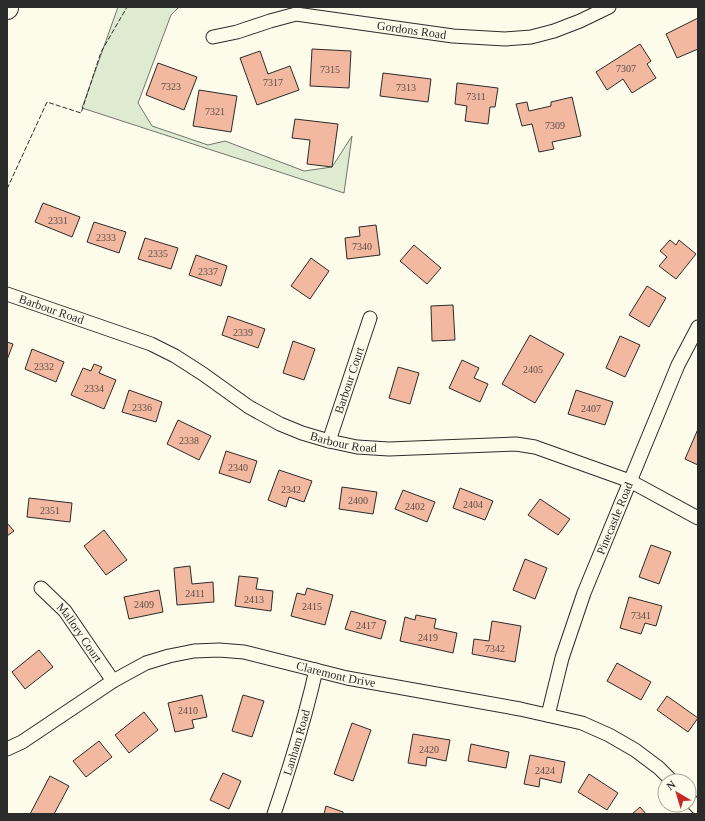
<svg xmlns="http://www.w3.org/2000/svg" width="705" height="821" font-family="'Times New Roman',serif">
  <style>
    .green { fill: #deebd1; stroke: #74746e }
    .building { fill: #f2b8a0; stroke: #2b2b2b }
    .lines { fill: none; stroke-linecap: round; stroke-linejoin: round }
    .street-casing { stroke: #2b2b2b; stroke-width: 15 }
    .highway-casing { stroke: #2b2b2b; stroke-width: 24 }
    .street { stroke: #fdfbea; stroke-width: 13 }
    .highway { stroke: #fdfbea; stroke-width: 22 }
    .fence { stroke: #2b2b2b; stroke-width: 1; stroke-dasharray: 5 2; stroke-linecap: butt }
    .labels { text-anchor: middle; dominant-baseline: central; stroke-width: 3; stroke-linejoin: round; paint-order: stroke }
    .number-label { font-size: 10px; fill: #5d4e48 }
    .street-label { font-size: 12px; fill: #2b2b2b; stroke: #fdfbea }
  </style>
  <rect width="100%" height="100%" fill="#fdfbea"/>
  <path class="green" d="M 118,7 L 179,7 L 171,15 L 138,103 L 152,126 L 208,145 L 225,141 L 304,171 L 332,167 L 352,136 L 344,193 L 82,108 Z"/>
  <path class="building" d="M 698,18 L 698,49 L 677,58 L 666,34 Z
    M 640,44 L 651,61 L 647,64 L 656,78 L 632,93 L 623,79 L 607,90 L 596,72 Z
    M 312,49 L 351,51 L 349,88 L 310,86 Z
    M 260,51 L 268,74 L 290,66 L 299,90 L 257,105 L 240,58 Z
    M 158,63 L 197,77 L 184,110 L 146,95 Z
    M 383,73 L 431,79 L 428,102 L 380,96 Z
    M 457,83 L 498,88 L 495,107 L 490,107 L 488,124 L 465,121 L 467,106 L 455,104 Z
    M 199,90 L 237,96 L 231,132 L 193,126 Z
    M 572,97 L 581,136 L 552,142 L 554,149 L 539,152 L 532,124 L 522,126 L 516,104 L 527,102 L 529,111 L 551,106 L 551,102 Z
    M 295,119 L 338,124 L 332,167 L 307,164 L 310,140 L 292,138 Z
    M 43,203 L 80,217 L 72,237 L 35,222 Z
    M 94,222 L 126,232 L 119,253 L 87,242 Z
    M 376,225 L 380,255 L 347,259 L 345,238 L 360,236 L 359,227 Z
    M 145,238 L 178,248 L 171,269 L 138,259 Z
    M 670,240 L 676,245 L 679,240 L 696,254 L 676,279 L 659,266 L 667,257 L 660,251 Z
    M 414,245 L 441,268 L 427,284 L 400,261 Z
    M 196,255 L 227,266 L 221,286 L 189,275 Z
    M 311,258 L 329,271 L 310,299 L 291,286 Z
    M 647,286 L 666,298 L 649,327 L 629,315 Z
    M 453,305 L 455,340 L 432,341 L 431,306 Z
    M 228,316 L 265,329 L 258,348 L 222,335 Z
    M 530,335 L 564,354 L 535,403 L 502,384 Z
    M 620,336 L 640,345 L 625,377 L 606,368 Z
    M 293,341 L 315,349 L 304,380 L 283,373 Z
    M 7,342 L 13,344 L 7,360 Z
    M 32,349 L 64,362 L 56,382 L 25,369 Z
    M 462,360 L 479,368 L 474,378 L 488,384 L 480,402 L 449,388 Z
    M 94,364 L 102,367 L 99,373 L 116,380 L 104,409 L 71,395 L 83,368 L 91,371 Z
    M 398,367 L 419,373 L 410,404 L 389,398 Z
    M 129,390 L 162,402 L 156,422 L 122,412 Z
    M 576,390 L 613,402 L 605,425 L 568,414 Z
    M 178,420 L 211,436 L 199,460 L 167,444 Z
    M 698,429 L 698,465 L 685,459 Z
    M 226,451 L 257,461 L 250,483 L 219,473 Z
    M 279,470 L 312,481 L 304,502 L 289,497 L 286,507 L 268,500 Z
    M 342,487 L 377,492 L 373,514 L 339,509 Z
    M 460,488 L 493,501 L 485,520 L 453,508 Z
    M 403,490 L 435,502 L 427,522 L 395,509 Z
    M 29,498 L 72,503 L 70,522 L 27,517 Z
    M 540,499 L 570,519 L 558,535 L 528,515 Z
    M 7,523 L 14,531 L 7,536 Z
    M 104,530 L 127,560 L 106,575 L 84,546 Z
    M 651,545 L 671,552 L 659,584 L 639,577 Z
    M 525,559 L 547,568 L 535,599 L 513,590 Z
    M 190,566 L 192,584 L 213,582 L 214,602 L 177,605 L 174,568 Z
    M 239,576 L 258,578 L 256,589 L 273,591 L 271,611 L 235,606 Z
    M 307,588 L 333,595 L 325,625 L 291,616 L 297,593 L 305,595 Z
    M 159,590 L 163,612 L 129,619 L 124,597 Z
    M 629,597 L 662,606 L 656,626 L 645,623 L 641,634 L 620,628 Z
    M 351,611 L 386,621 L 381,639 L 345,629 Z
    M 416,615 L 436,619 L 434,628 L 457,633 L 453,653 L 400,641 L 405,617 L 415,620 Z
    M 492,621 L 521,626 L 515,662 L 472,654 L 474,639 L 489,641 Z
    M 39,650 L 53,667 L 25,689 L 12,672 Z
    M 617,663 L 651,682 L 641,700 L 607,681 Z
    M 202,695 L 207,717 L 192,720 L 194,728 L 175,732 L 168,703 Z
    M 243,695 L 264,701 L 252,737 L 232,731 Z
    M 667,696 L 698,718 L 688,732 L 657,710 Z
    M 144,712 L 158,730 L 129,753 L 115,735 Z
    M 352,723 L 371,730 L 353,781 L 334,774 Z
    M 413,734 L 450,740 L 446,761 L 427,757 L 426,766 L 408,763 Z
    M 99,741 L 112,757 L 86,777 L 73,761 Z
    M 471,744 L 509,752 L 506,768 L 468,761 Z
    M 530,755 L 565,762 L 561,783 L 540,778 L 539,787 L 524,784 Z
    M 223,773 L 241,781 L 229,809 L 210,800 Z
    M 589,774 L 618,793 L 607,810 L 578,792 Z
    M 50,776 L 69,786 L 54,814 L 30,814 Z
    M 326,806 L 343,812 L 343,814 L 324,814 Z
    M 640,807 L 646,814 L 632,814 Z"/>
  <g class="lines">
    <defs>
      <g id="street">
        <path id="s1" d="M 213,37 L 237,32 L 270,21 L 296,14 L 453,36 L 505,39 L 531,37 L 554,31 L 580,21 L 609,7"/>
        <path id="s2" d="M 7,294 L 151,344 L 175,356 L 203,374 L 249,407 L 280,424 L 302,433 L 329,441 L 357,447 L 389,449 L 516,444 L 535,447 L 630,481 L 698,518"/>
        <path id="s3" d="M 329,441 L 370,318"/>
        <path id="s4" d="M 41,588 L 65,611 L 113,681"/>
        <path id="s5" d="M 548,715 L 562,658 L 584,593 L 678,365 L 698,327"/>
        <path id="s6" d="M 7,749 L 22,742 L 113,681 L 146,663 L 169,656 L 194,651 L 219,650 L 244,652 L 347,678 L 520,709 L 582,723 L 609,735 L 635,750 L 659,768 L 672,781"/>
        <path d="M 689,799 L 698,808"/>
        <path id="s7" d="M 274,814 C 290,767 305,719 316,670"/>
      </g>
      <path id="highway" d="M 7,8 L 7,7"/>
    </defs>
    <use href="#street" class="street-casing"/>
    <use href="#highway" class="highway-casing"/>
    <use href="#street" class="street"/>
    <use href="#highway" class="highway"/>
    <path class="fence" d="M 7,189 L 47,102 L 81,113 L 101,52 L 127,7"/>
  </g>
  <g class="labels">
    <g class="number-label">
      <text x="626" y="68">7307</text>
      <text x="330" y="69">7315</text>
      <text x="273" y="82">7317</text>
      <text x="171" y="86">7323</text>
      <text x="406" y="87">7313</text>
      <text x="476" y="96">7311</text>
      <text x="215" y="111">7321</text>
      <text x="555" y="125">7309</text>
      <text x="58" y="220">2331</text>
      <text x="106" y="237">2333</text>
      <text x="362" y="246">7340</text>
      <text x="158" y="253">2335</text>
      <text x="208" y="271">2337</text>
      <text x="243" y="332">2339</text>
      <text x="44" y="366">2332</text>
      <text x="533" y="369">2405</text>
      <text x="94" y="388">2334</text>
      <text x="142" y="407">2336</text>
      <text x="591" y="408">2407</text>
      <text x="189" y="440">2338</text>
      <text x="238" y="467">2340</text>
      <text x="291" y="489">2342</text>
      <text x="358" y="500">2400</text>
      <text x="473" y="504">2404</text>
      <text x="415" y="506">2402</text>
      <text x="50" y="510">2351</text>
      <text x="195" y="593">2411</text>
      <text x="254" y="599">2413</text>
      <text x="144" y="604">2409</text>
      <text x="312" y="606">2415</text>
      <text x="641" y="615">7341</text>
      <text x="366" y="625">2417</text>
      <text x="428" y="637">2419</text>
      <text x="495" y="648">7342</text>
      <text x="188" y="710">2410</text>
      <text x="429" y="749">2420</text>
      <text x="545" y="770">2424</text>
    </g>
    <g class="street-label">
      <text stroke="none"><textPath href="#s1" startOffset="203">Gordons Road</textPath></text>
      <text stroke="none"><textPath href="#s2" startOffset="47">Barbour Road</textPath></text>
      <text stroke="none"><textPath href="#s3" startOffset="64">Barbour Court</textPath></text>
      <text stroke="none"><textPath href="#s2" startOffset="371">Barbour Road</textPath></text>
      <text stroke="none"><textPath href="#s5" startOffset="208">Pinecastle Road</textPath></text>
      <text stroke="none"><textPath href="#s4" startOffset="59">Mallory Court</textPath></text>
      <text stroke="none"><textPath href="#s6" startOffset="358">Claremont Drive</textPath></text>
      <text stroke="none"><textPath href="#s7" startOffset="75">Lanham Road</textPath></text>
    </g>
  </g>
  <rect width="705" height="821" fill="none" stroke="#2b2b2b" stroke-width="16"/>
  <g transform="translate(677 793) rotate(322)"><circle r="19" fill="#fdfbea" stroke="#a9a89e"/>
  <path d="M0-3L7 15L0 10L-7 15Z" fill="#c62828"/>
  <text y="-6" font-size="11" font-weight="bold" text-anchor="middle" fill="#2b2b2b">N</text>
  </g>
</svg>
